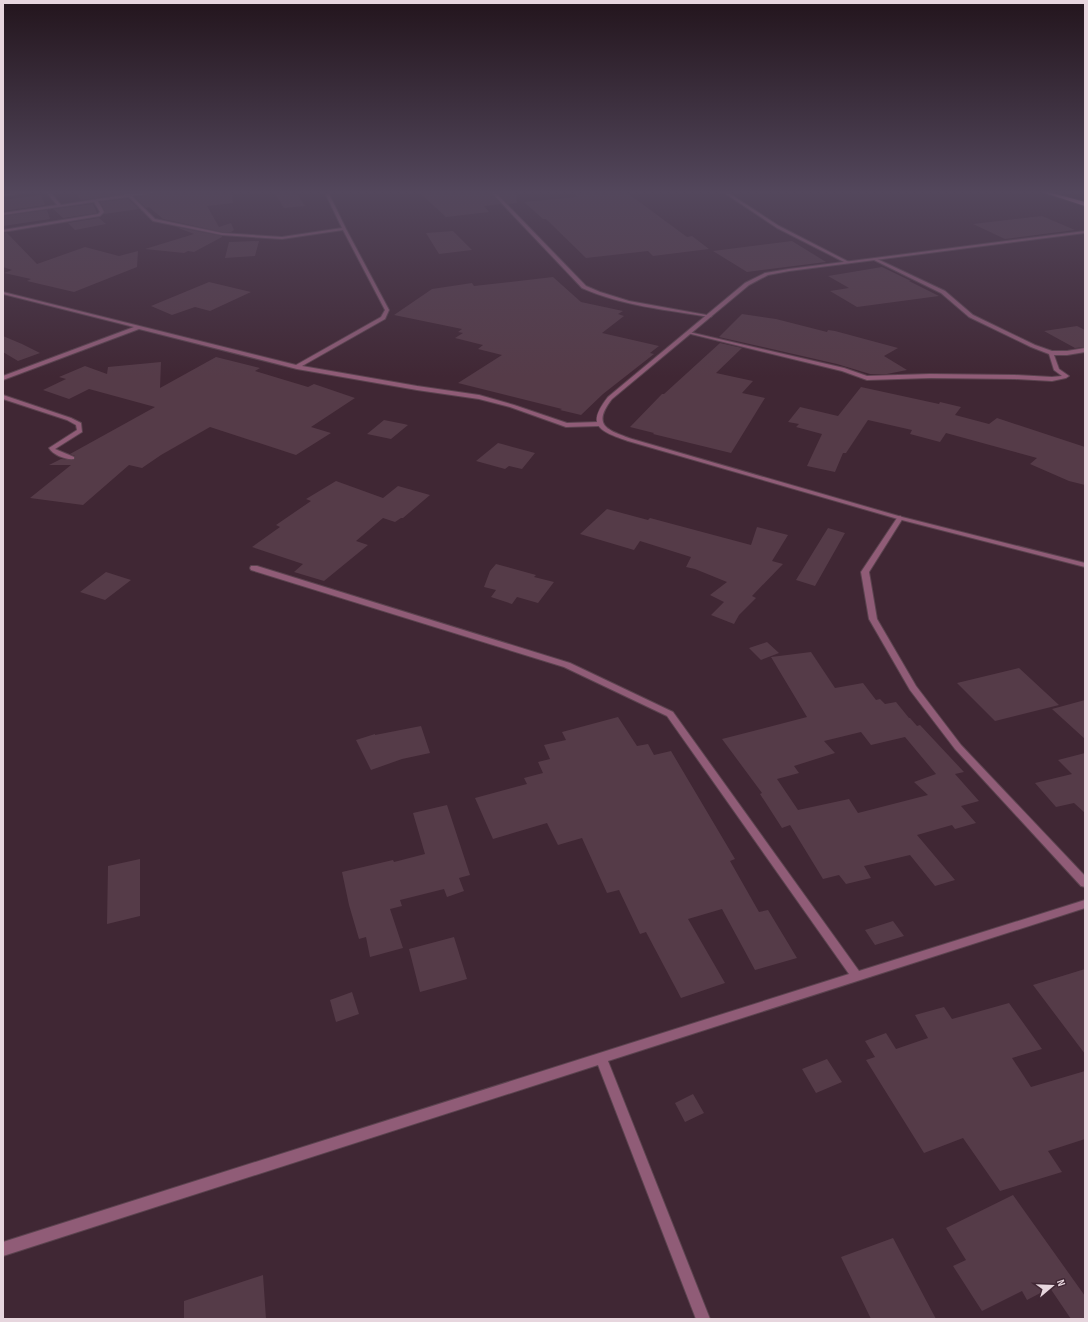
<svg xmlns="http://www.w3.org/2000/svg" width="1088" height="1322" font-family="'Sofia Sans Condensed',sans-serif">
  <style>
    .building { fill: #553b48; fill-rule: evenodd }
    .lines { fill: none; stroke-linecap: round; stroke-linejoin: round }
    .minor-casing { stroke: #5b434f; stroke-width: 2 }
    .tertiary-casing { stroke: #5b434f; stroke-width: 2 }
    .trunk-casing { stroke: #5b434f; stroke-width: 2 }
    .minor { fill: #905c77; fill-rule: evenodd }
    .tertiary { fill: #905c77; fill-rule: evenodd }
    .trunk { fill: #f298c8; fill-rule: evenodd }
  </style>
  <rect width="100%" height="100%" fill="#402734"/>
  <path class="building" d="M 75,192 L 140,192 L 81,200 Z
    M 158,192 L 232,192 L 233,203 L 207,206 L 219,227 L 231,223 L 234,230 L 231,232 L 222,232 L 163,219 L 149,207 L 146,208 L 135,197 L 155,194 Z
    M 274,192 L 296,192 L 305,206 L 284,208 Z
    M 419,192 L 490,192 L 501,204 L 484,206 L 489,212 L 446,217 Z
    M 497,192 L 516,192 L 517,203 L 508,204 Z
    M 591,192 L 626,192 L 687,237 L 692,236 L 709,249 L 653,256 L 648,251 L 586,258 L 546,219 L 543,219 L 524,202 L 577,197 L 573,193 Z
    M 41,195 L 45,205 L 3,211 L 3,200 Z
    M 128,199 L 139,209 L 104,214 L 105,211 L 100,202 Z
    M 93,204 L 97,213 L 63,218 L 53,209 Z
    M 47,210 L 50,219 L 3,226 L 3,216 Z
    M 1042,216 L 1075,230 L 1005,239 L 973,224 Z
    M 99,218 L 106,224 L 75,230 L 68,223 Z
    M 176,227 L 222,236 L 222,237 L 194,252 L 188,251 L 184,253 L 145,249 L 194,234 Z
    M 453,231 L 472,250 L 439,254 L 426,233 Z
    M 3,233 L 7,233 L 37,264 L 85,247 L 119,256 L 138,251 L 137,267 L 74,292 L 27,281 L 31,279 L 4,273 L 12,270 L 3,267 Z
    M 259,241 L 255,256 L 225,258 L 229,242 Z
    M 792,241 L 826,262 L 747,272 L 713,251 Z
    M 882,267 L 911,281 L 909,281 L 939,296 L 857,307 L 830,291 L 849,288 L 828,276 Z
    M 553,277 L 581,302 L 623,311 L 618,314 L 624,316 L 602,333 L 659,346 L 650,353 L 654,354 L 603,394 L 581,415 L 560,410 L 562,409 L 458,383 L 502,355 L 478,349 L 483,345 L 455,338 L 463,333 L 458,332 L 462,329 L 394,315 L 432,289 L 472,283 L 474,286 Z
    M 209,282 L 251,292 L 210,311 L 195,307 L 172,315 L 151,306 Z
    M 742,314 L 776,319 L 827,332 L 828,330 L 835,331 L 898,348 L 884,356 L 907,370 L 887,374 L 870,374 L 837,364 L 719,337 Z
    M 1077,326 L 1085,330 L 1085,347 L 1075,348 L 1044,331 Z
    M 3,336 L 22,344 L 40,353 L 18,361 L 3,352 Z
    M 720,343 L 742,348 L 716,373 L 753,381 L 742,393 L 765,398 L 731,453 L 653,434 L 654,433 L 630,427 L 662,394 L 664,394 Z
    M 216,357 L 260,368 L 255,371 L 308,387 L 314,384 L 355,398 L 311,427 L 331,433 L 296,455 L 210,427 L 161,455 L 142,468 L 129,465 L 83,505 L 30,498 L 71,465 L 49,465 L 61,459 L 75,460 L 75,456 L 70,454 L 155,407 L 89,389 L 69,399 L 43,390 L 66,379 L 59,377 L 85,366 L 107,374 L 108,367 L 161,362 L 160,388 Z
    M 861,387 L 939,404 L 940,402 L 961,407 L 955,415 L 989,424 L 997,418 L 1085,447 L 1085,485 L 1069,481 L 1030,464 L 1037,458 L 946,433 L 940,442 L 910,434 L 912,430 L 868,420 L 846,453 L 843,453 L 835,472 L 807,466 L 822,434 L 796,427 L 799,424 L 788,422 L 800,407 L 838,416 Z
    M 384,420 L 404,424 L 408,425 L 391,439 L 367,434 Z
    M 498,443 L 502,444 L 535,453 L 522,469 L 509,466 L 505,469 L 476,461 Z
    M 336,481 L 383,498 L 398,486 L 430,495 L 403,518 L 401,518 L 395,522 L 383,518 L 356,541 L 368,545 L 324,581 L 294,572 L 303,564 L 252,547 L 280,527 L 276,525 L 311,501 L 306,499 Z
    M 607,509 L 648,520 L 650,518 L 751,545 L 757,527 L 788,535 L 772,561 L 783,564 L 752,596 L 756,598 L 739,615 L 734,624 L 711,615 L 724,602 L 710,595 L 727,582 L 695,569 L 686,567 L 691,557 L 640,541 L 634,550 L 580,534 Z
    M 828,528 L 845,533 L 815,586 L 796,580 Z
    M 496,564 L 536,575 L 534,577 L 554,582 L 538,603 L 517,597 L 512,604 L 491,597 L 496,590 L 484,587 L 490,571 Z
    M 106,572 L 131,580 L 105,600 L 80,592 Z
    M 767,642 L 779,653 L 761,660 L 749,648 Z
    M 811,652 L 835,688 L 863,683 L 876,700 L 880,699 L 885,704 L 896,702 L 909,718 L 910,718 L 917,726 L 920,725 L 964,772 L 955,774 L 979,801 L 961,806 L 976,823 L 955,829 L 952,825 L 917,835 L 955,880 L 935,886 L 910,855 L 864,866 L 871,878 L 846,884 L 839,875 L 823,879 L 790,825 L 782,828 L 760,794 L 762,793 L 722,739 L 807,717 L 771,657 ZM 861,732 L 871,745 L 905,737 L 936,774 L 914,782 L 928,795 L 858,813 L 849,799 L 798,810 L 777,779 L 799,773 L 794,766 L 835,753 L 824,741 Z
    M 1019,668 L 1059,705 L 995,721 L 957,683 Z
    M 1085,700 L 1085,739 L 1052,709 Z
    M 618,717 L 637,746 L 648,744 L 654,755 L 671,751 L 735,859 L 730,861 L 759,912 L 768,910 L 797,958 L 755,970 L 722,909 L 688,919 L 725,983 L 681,998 L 646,932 L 640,934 L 619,890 L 607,893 L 582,838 L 558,845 L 547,823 L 493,839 L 475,798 L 527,784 L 524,778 L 543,773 L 538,762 L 550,759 L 544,745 L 566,740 L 562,732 Z
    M 421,726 L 430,753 L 402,759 L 371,770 L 356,740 L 375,734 L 375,735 Z
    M 1085,753 L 1085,813 L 1074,803 L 1056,807 L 1035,783 L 1072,774 L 1058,760 Z
    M 447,805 L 470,875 L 459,878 L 464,891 L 447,897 L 444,889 L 400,900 L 402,906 L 390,909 L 403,948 L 370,957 L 366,937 L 359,939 L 349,905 L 342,872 L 393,860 L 394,862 L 425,854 L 413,813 Z
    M 140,859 L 140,916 L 107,924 L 108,866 Z
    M 893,921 L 904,936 L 875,945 L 865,930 Z
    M 454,937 L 467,979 L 420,992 L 409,949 Z
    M 1085,969 L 1085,1054 L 1033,985 Z
    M 352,992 L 359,1014 L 336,1022 L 330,1000 Z
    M 1009,1003 L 1042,1049 L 1012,1058 L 1031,1087 L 1085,1071 L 1085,1139 L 1048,1151 L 1062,1172 L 1000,1191 L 963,1138 L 924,1153 L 866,1060 L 875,1057 L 865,1041 L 886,1033 L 896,1049 L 928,1038 L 915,1015 L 944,1007 L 952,1019 Z
    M 827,1059 L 842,1082 L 816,1093 L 802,1069 Z
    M 693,1094 L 704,1113 L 685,1122 L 675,1103 Z
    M 1013,1195 L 1085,1296 L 1085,1319 L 1071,1319 L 1050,1288 L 1027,1300 L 1022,1291 L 982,1311 L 953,1266 L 966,1260 L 946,1228 Z
    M 893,1238 L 936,1319 L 871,1319 L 841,1257 Z
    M 263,1275 L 266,1319 L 184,1319 L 184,1301 Z"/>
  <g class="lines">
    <defs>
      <path id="minor" d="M 20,192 L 28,192 L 3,196 L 3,194 Z
        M 46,192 L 50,192 L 61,205 L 129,194 L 157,192 L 155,193 L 132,196 L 155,219 L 222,233 L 282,237 L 342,228 L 326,195 L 329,194 L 346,229 L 389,310 L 385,319 L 302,366 L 417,386 L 479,395 L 514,405 L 567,423 L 599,422 L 602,424 L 599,426 L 566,427 L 510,407 L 479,399 L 417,390 L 297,369 L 139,329 L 3,380 L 3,376 L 134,327 L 3,294 L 3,292 L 296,365 L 381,317 L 385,310 L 343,230 L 282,239 L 222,235 L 153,221 L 129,197 L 98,201 L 104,212 L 100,216 L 3,232 L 3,230 L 98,214 L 100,212 L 94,202 L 3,215 L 3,213 L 57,205 Z
        M 491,192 L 495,192 L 586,286 L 600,292 L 629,301 L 712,316 L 710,317 C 667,310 623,306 582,288 Z
        M 723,192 L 727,192 L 779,226 L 849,262 L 846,263 L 777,228 Z
        M 875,258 L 945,291 L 973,315 L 1035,345 L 1052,351 L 1067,351 L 1085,348 L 1085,352 L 1067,355 L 1054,355 L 1059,369 L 1069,376 L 1066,378 L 1052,381 L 1015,379 L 930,378 L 867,380 L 842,371 L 687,333 L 689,332 L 844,368 L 867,376 L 930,374 L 1015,375 L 1052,377 L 1062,376 L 1054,370 L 1049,354 L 1031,347 L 969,317 L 941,293 L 874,260 L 873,259 Z
        M 3,395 L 71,418 L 81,423 L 82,432 L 55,449 L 74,457 L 74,459 C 66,460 53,455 49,448 L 77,430 L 76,425 L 67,420 L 3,399 Z
        M 900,516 L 903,518 L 869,572 L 877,619 L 916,686 L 961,745 L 1085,876 L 1085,887 L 1081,886 L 955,749 L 910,690 L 869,619 L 861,572 L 897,518 Z
        M 251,566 L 257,566 L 570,663 L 673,712 L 859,971 L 1085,900 L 1085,908 L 608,1061 L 710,1319 L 696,1319 L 598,1065 L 3,1256 L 3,1242 L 849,974 L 667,716 L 564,667 L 251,570 L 250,568 Z"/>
      <path id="tertiary" d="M 1085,231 L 1085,233 L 789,271 L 768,275 L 749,285 L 612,399 C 591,426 608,430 632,439 L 902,517 L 1085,563 L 1085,567 L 898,519 L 628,441 C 600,431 585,426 608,397 L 745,283 L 765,273 L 789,269 Z"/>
      <path id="trunk" d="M 1042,192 L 1048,192 L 1085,202 L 1085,206 Z"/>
    </defs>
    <use href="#minor" class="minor-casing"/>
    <use href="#tertiary" class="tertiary-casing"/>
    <use href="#trunk" class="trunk-casing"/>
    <use href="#minor" class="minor"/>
    <use href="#tertiary" class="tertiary"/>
    <use href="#trunk" class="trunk"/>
  </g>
  <linearGradient id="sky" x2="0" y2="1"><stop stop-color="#23151d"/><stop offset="0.51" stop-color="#53475c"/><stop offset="1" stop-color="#53475c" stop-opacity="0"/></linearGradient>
  <rect width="1088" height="377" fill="url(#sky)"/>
  <rect width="1088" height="1322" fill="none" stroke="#e7d6de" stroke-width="8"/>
  <g transform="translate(1052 1286) rotate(71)" stroke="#402734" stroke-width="3" paint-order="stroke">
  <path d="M0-3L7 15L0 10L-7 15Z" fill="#e7d6de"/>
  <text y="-6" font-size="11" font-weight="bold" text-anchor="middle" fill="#e7d6de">N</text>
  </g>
</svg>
